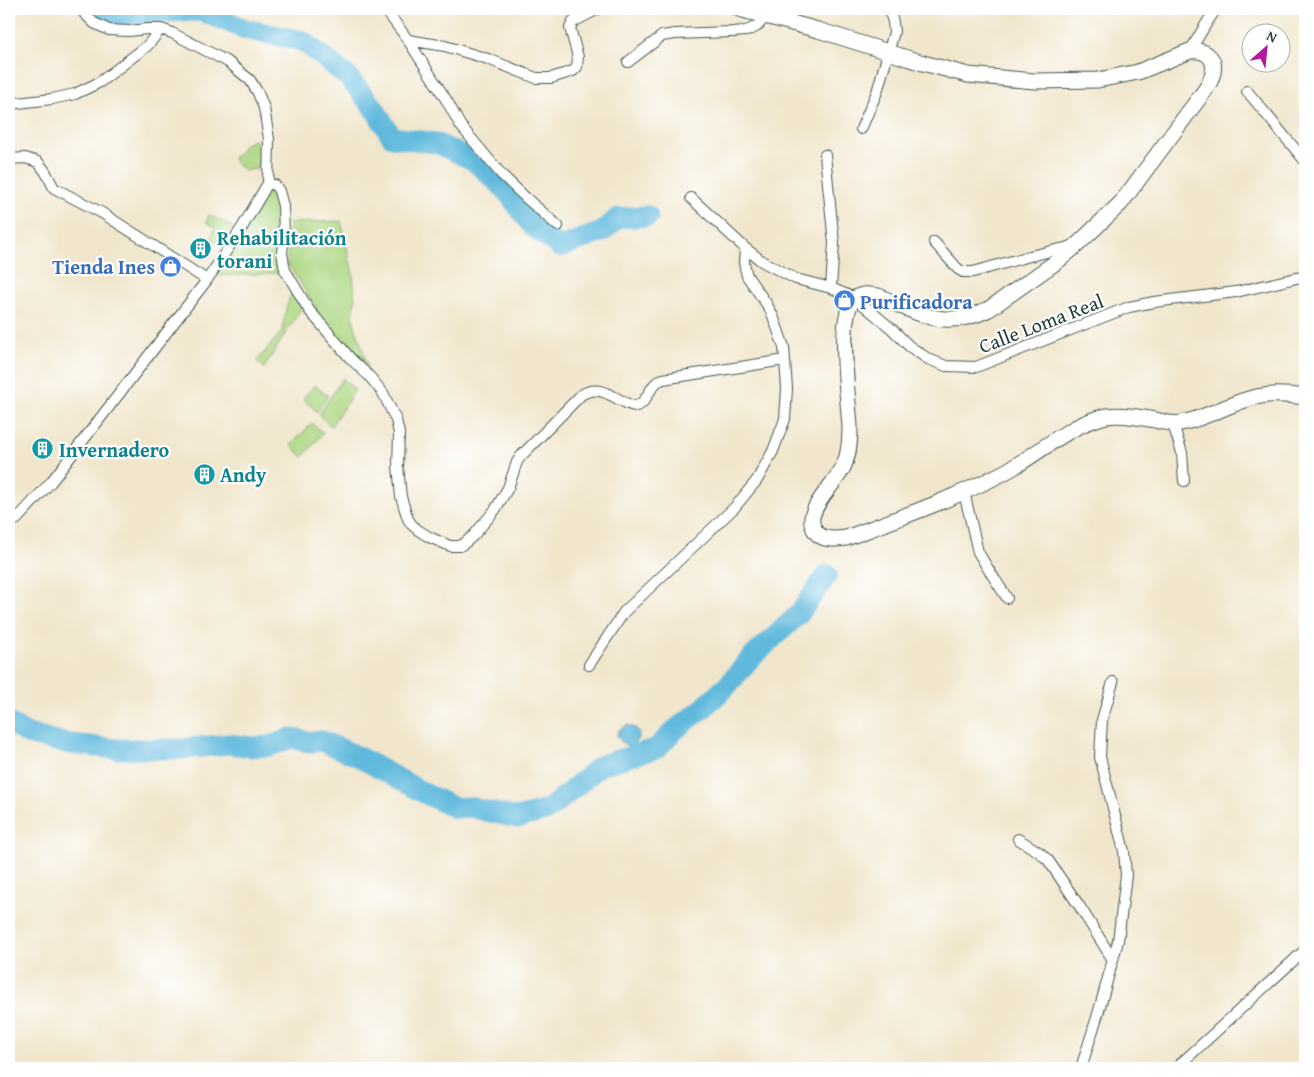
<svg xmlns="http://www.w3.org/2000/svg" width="1314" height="1077" font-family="'Gentium Book Plus',serif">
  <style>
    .green { fill: #acd681; stroke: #668a5a }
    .water { fill: #60b9dd; stroke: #407b88 }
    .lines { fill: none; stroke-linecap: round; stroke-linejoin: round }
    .river { stroke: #60b9dd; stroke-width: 21 }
    .minor-casing { stroke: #3e564b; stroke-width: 12 }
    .secondary-casing { stroke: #3e564b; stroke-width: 17 }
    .minor { stroke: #fff; stroke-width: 10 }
    .secondary { stroke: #fff; stroke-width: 15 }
    .labels { text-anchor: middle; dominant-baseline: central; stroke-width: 4.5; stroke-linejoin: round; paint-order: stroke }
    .culture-label { font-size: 20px; font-weight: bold; fill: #0d838f; stroke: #fff; text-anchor: start }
    .shop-label { font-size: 20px; font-weight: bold; fill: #366cbe; stroke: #fff; text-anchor: end }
    .street-label { font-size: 20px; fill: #1f3d34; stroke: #fff }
  </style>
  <rect width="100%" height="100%" fill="#fff"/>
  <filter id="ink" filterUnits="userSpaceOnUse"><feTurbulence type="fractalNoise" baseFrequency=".02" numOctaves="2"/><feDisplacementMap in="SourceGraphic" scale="10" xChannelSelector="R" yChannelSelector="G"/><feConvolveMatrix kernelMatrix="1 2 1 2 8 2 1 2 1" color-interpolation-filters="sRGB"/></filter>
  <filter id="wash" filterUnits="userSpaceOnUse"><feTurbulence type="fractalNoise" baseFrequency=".0096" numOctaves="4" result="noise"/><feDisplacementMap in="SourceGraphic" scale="20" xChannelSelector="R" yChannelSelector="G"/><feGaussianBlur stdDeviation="1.12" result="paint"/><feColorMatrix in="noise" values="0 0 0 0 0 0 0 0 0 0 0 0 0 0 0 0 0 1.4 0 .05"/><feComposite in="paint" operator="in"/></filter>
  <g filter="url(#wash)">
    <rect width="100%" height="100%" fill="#f1e6cc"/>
    <path class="green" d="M 254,140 L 260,147 L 263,157 L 256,169 L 245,171 L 236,164 L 233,158 L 240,151 L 243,145 Z
      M 271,188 L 278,206 L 283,273 L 216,276 Z
      M 209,215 L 233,227 L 220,245 L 211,238 L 215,228 L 206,222 Z
      M 341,221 L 353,274 L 355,300 L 353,319 L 368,367 L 322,321 L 305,290 L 287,263 L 289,223 Z
      M 292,290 L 301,309 L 264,368 L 257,361 L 282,331 L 286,309 Z
      M 343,378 L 355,390 L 331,426 L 319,415 Z
      M 314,385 L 328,396 L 317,412 L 303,399 Z
      M 312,423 L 323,433 L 303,457 L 291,445 Z"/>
    <path class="water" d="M 628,725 L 635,728 L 639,731 C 639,741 632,750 623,743 C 620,741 619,738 617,736 L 619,730 Z"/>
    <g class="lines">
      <path class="river" d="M 90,9 L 115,15 L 158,12 L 201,11 L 245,29 L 303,41 L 348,77 L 374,108 L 392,137 L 436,143 L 473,160 L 505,189 L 533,227 L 560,247 L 602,232 L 618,218 L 648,216
        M 9,723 L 28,734 L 46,739 L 71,744 L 115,749 L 182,749 L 229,744 L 252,747 L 270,746 L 291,738 L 309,742 L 322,741 L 357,756 L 424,793 L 455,808 L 469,807 L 517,818 L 548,810 L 601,765 L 657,748 L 676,729 L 701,710 L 727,686 L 749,660 L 798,615 L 827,575"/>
    </g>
  </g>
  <g filter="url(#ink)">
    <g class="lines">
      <defs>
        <path id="minor" d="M 385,9 L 408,40 L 447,101 L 460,125 L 501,174 L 526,198 L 558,226
          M 408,40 L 445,46 L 488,59 L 536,78 L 551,78 L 573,71 L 577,67 L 578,57 L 570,28 L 573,22 L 598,9
          M 1190,51 L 1206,24 L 1216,9
          M 628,62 L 662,36 L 675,34 L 732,32 L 746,31 L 756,27 L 767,16
          M 1247,91 L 1305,161
          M 9,104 L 52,99 L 75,94 L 100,82 L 147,46 L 161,29
          M 861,129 L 877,92 L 894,32 L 893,22 L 889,9
          M 825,155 L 834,243 L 831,288
          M 9,159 L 25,158 L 38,162 L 45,171 L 54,188 L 102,213 L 207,280
          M 268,183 L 275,185 L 279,191 L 283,206 L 284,234 L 282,253 L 285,270 L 309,310 L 350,358 L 370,377 L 383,393 L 396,420 L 399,433 L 398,466 L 401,497 L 408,519 L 412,525 L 418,530 L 429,537 L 450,546 L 460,546 L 466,542 L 474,535 L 495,510 L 508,488 L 517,462 L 521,456 L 581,395 C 598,385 608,394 624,402 C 628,404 631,406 636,406 C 646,404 649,389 656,383 C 657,382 662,379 663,379 L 785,360
          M 691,198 L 745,248 L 763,262 L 796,279 L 831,288 L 855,298 L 892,329 L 909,346 L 928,359 L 946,366 L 976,367 L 1129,307 L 1154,302 L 1236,292 L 1305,276
          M 934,242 L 958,269 L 963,272 L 973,272 L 1030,256 L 1073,246
          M 1173,424 L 1182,453 L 1184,481
          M 964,492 L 978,552 L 987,567 L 1007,598
          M 9,523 L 17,519 L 51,482 L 207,280 L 243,226 L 268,183 L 269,139 L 264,108 L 258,93 L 250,80 L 228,62 L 172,33 L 161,29 L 147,29 L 129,31 L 109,30 L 94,23 L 84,13
          M 589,665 L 624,612 L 735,507 L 757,480 L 773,451 L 785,419 L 787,389 L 784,347 L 773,316 L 766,303 L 747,276 L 744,263 L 745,248
          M 1018,839 L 1039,852 L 1048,860 L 1080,907 L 1113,960
          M 1081,1068 L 1098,1014 L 1118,941 L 1126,875 L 1124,851 L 1100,757 L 1102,720 L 1113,682
          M 1176,1068 L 1305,950"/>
        <path id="secondary" d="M 739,9 L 818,30 L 923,63 L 968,75 L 1034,81 L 1098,80 L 1138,72 L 1190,51 C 1210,49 1218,62 1211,79 C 1209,86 1204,91 1200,97 L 1121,203 L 1077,245 L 1059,260 L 989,309 C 944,331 919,313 878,296 C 870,295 863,293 856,298 C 835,312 849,402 850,427 C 850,442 849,458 841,471 C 833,485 809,508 812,523 C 816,541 832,540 846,538 C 899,518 953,499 1003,473 C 1036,456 1063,429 1099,418 C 1116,412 1138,417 1155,420 C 1164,422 1171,425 1181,423 C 1202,419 1222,408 1242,401 C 1264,393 1282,394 1305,397"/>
      </defs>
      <use href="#minor" class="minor-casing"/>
      <use href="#secondary" class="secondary-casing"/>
      <use href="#minor" class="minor"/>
      <use href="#secondary" class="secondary"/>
    </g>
  </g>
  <defs>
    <symbol id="building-disc" viewBox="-11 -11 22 22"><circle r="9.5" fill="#0f9aa8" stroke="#fff"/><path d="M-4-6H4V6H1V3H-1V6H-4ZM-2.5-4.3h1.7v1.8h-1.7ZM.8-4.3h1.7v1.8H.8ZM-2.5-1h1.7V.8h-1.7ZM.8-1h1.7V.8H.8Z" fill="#fff"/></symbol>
    <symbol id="shop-disc" viewBox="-11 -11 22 22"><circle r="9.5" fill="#3f7fe0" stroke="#fff"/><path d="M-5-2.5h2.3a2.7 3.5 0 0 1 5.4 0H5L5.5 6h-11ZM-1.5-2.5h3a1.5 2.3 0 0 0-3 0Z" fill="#fff"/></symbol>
  </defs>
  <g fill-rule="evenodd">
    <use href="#building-disc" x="188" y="236" width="25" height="25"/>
    <use href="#shop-disc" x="158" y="254" width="25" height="25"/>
    <use href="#shop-disc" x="832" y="288" width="25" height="25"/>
    <use href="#building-disc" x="30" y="436" width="25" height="25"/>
    <use href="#building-disc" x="192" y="462" width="25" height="25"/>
  </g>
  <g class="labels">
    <g class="culture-label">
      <text x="217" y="237">Rehabilitación<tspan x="217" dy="23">torani</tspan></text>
      <text x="59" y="449">Invernadero</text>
      <text x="220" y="474">Andy</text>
    </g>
    <g class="shop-label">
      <text x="155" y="266">Tienda Ines</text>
      <text x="860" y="301" text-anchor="start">Purificadora</text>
    </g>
    <g class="street-label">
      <text transform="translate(1041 323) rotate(-21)">Calle Loma Real</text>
    </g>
  </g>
  <rect width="1314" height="1077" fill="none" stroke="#fff" stroke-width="30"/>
  <g transform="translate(1266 48) rotate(27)"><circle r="24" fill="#ffffff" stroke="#a5b1ae"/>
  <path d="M0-4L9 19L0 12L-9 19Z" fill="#b5179e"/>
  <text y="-8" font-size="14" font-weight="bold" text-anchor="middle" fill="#1f3d34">N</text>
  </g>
</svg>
